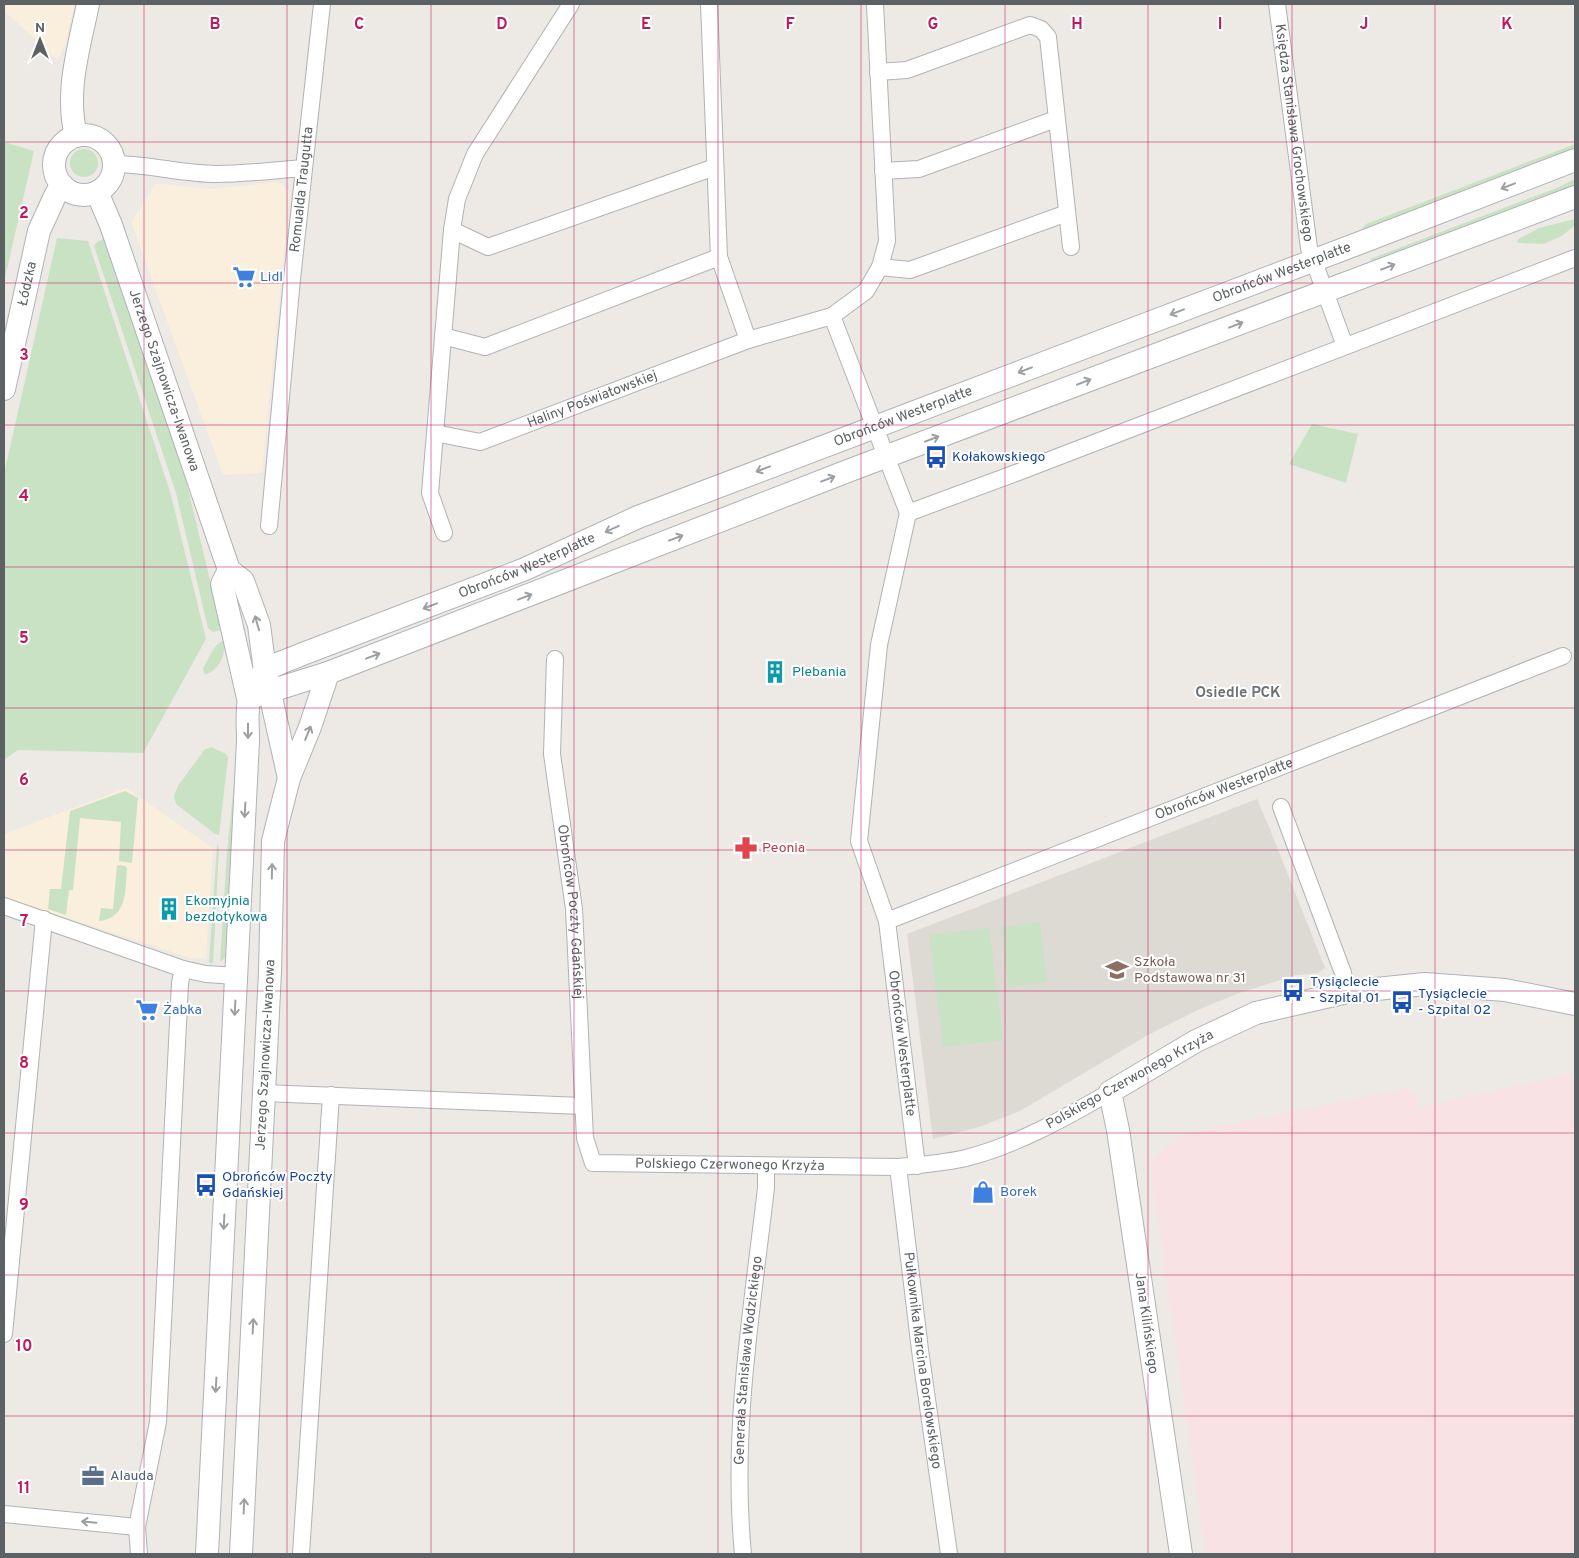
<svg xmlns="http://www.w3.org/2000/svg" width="1579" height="1558" font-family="Overpass,sans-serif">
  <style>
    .commercial { fill: #faeedc }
    .education { fill: #ddd9d3 }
    .medical { fill: #f8e2e4 }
    .green { fill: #c9e2c4 }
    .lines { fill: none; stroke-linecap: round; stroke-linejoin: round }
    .street-casing { stroke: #b0b3b5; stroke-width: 18 }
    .secondary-casing { stroke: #afb3b6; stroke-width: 24 }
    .street { stroke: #fff; stroke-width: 16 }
    .secondary { stroke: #fff; stroke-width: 22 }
    .oneway { stroke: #9da0a1 }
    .grid { fill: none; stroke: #c2185b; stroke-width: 1; stroke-opacity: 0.55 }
    .labels { text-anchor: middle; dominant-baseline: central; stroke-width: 4; stroke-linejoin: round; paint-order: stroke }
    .street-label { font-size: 14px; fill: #5c6163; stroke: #fff }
    .shop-label { font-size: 14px; fill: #366cbe; stroke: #fff; text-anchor: start }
    .transit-label { font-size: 14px; fill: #164399; stroke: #fff; text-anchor: start }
    .culture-label { font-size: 14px; fill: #0d838f; stroke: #fff; text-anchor: start }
    .health-label { font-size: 14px; fill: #be3a42; stroke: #fff; text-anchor: start }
    .education-label { font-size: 14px; fill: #785e54; stroke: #fff; text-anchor: start }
    .service-label { font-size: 14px; fill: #4e5e75; stroke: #fff; text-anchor: start }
    .neighbourhood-label { font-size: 15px; font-weight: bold; fill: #6d7375; stroke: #fff }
    .grid-label { font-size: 16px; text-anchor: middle; font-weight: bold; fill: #c2185b; stroke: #fff; stroke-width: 4; stroke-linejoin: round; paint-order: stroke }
  </style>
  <rect width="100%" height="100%" fill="#ede9e4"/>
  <path class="commercial" d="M 4,4 L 74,4 L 65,45 L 58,60 L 4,11 Z
    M 277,182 L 283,185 L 290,193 L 262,473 L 223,475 L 131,222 L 156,183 L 210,189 Z
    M 126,788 L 213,848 L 206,959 L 190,958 L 4,897 L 4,834 Z"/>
  <path class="education" d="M 1257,799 L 1269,827 L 1325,968 L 1318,973 L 1296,975 L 1239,993 L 1200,1009 L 1148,1035 L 1020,1111 L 979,1127 L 933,1139 L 907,934 Z"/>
  <path class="medical" d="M 1575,1073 L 1575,1554 L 1206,1554 L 1150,1163 L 1182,1134 L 1408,1088 L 1415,1093 L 1419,1107 Z"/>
  <path class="green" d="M 4,142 L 34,151 L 4,282 Z
    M 1575,144 L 1575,152 L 1363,232 L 1362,229 L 1366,224 Z
    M70 163a14 14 0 1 1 28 0a14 14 0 1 1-28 0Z
    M 1575,179 L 1575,187 L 1372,265 L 1370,259 L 1559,187 Z
    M 1575,219 L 1575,225 L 1562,236 L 1543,244 L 1518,243 L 1517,240 L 1539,228 Z
    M 57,238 L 88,241 L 171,495 L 206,639 L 143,753 L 18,750 L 4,760 L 4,474 Z
    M 106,238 L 184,472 L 222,630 L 213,632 L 208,628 L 176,493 L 94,246 L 97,242 Z
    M 1312,424 L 1358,434 L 1346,483 L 1289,464 Z
    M 224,640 C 226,656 220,669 205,675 L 203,669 C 208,659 214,644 224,640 Z
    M 211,747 L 226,754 L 228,758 L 219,835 L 215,834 L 176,804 L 174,796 L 178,786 L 202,753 L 204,750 Z
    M 236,762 L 227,956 L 220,962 L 227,853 Z
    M 125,791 L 138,798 L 132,863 L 119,861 L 121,822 L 80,818 L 73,890 L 69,890 L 66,915 L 48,909 L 50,889 L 61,889 L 70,811 Z
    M 217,845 L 218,845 L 219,850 L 213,963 L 209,963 Z
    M 119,865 L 125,866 L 127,868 C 125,890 128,918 99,921 L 101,908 L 113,909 L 117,866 Z
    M 1040,922 L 1047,982 L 1008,987 L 1001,927 Z
    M 989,928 L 1003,1040 L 943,1047 L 929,935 Z"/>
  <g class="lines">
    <defs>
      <g id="street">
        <path d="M 709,4 L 719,257 L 748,340 L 832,316"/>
        <path d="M 875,4 L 887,241 L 880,267 L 866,291 L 832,316 L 908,513 L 1016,473 L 1575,258"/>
        <path id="s1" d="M 1277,4 L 1309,248 L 1345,346"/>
        <path d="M 878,72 L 907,70 L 1030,25 L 1041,29 L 1048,37 L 1071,247"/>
        <path d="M 114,164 C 149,164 182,174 217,174 C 246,174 275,170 304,168"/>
        <path d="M 883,171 L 919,169 L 1056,119"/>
        <path d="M 452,230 L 488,247 L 715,167"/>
        <path d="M 880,267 L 910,270 L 1067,213"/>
        <path d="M 443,336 L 485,347 L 719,257"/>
        <path id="s2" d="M 435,433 L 480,442 L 748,340"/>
        <path id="s3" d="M 908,513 L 879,645 L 859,841 L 887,921 L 917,1166"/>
        <path id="s4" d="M 269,526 L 292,279 L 322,4"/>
        <path d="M 444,533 L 430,493 L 452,230 L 457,199 L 475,154 L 571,4"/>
        <path id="s5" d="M 555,659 L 552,754 L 574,909 L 585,1138 L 593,1163 L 898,1167 C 921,1165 944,1163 966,1158 C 1017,1145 1065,1118 1110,1092"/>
        <path d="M 1281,807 L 1343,973 L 1347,992"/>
        <path d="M 4,906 L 183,969 L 206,974 L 236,976"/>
        <path id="s6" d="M 887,921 L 1563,656"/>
        <path d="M 264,1093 L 582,1106"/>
        <path id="s7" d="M 898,1167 L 920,1350 L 949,1554"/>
        <path d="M 4,1334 L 44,919"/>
        <path d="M 4,1514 L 137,1527"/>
        <path d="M 139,1554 L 137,1527 L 158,1422 L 180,983 L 183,969"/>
        <path d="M 301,1554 L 331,1095"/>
        <path id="s8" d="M 743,1554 C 731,1432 752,1309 766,1188 L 766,1167"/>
      </g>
      <g id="secondary">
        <circle cx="84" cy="165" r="30"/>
        <path d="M 76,136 C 65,91 79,48 88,4"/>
        <path id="s9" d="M 97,192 L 111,225 L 229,570 L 243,581 L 259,625 L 265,671 L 289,778 L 273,841 L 270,972 L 241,1554"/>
        <path id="s10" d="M 4,389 L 39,231 L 55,196 L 62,185"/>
        <path d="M 229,570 L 222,584 L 248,698 L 328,673 L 853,469 L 1575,197"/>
        <path d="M 289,778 L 310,727 L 328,673"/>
        <path id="s11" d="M 207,1554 L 248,741 C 248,715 243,691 265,672 C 273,664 289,660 300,655 L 525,569 L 638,517 L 1357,244 L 1575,160"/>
        <path d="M 1181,1554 L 1118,1130 L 1110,1092 L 1196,1041 L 1256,1013 L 1347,992 L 1425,984 L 1505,990 L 1575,1004"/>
      </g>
    </defs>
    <use href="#street" class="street-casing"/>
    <use href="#secondary" class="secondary-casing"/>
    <use href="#street" class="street"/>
    <use href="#secondary" class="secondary"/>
  </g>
  <defs><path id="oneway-shaft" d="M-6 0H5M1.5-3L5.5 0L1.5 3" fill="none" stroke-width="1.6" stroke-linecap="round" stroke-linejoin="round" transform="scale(1.25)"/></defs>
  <g class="oneway">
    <use href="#oneway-shaft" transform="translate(1508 186) rotate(159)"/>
    <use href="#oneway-shaft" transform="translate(1388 267) rotate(-21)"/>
    <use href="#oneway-shaft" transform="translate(1177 312) rotate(159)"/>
    <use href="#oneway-shaft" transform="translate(1236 325) rotate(-21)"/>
    <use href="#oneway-shaft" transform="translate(1025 370) rotate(159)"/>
    <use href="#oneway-shaft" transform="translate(1084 382) rotate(-21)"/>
    <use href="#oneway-shaft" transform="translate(932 439) rotate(-21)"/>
    <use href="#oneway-shaft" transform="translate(763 469) rotate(159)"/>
    <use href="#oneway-shaft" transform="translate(828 479) rotate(-21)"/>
    <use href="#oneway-shaft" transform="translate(612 529) rotate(155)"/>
    <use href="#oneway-shaft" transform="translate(676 538) rotate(-21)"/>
    <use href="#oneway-shaft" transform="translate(525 597) rotate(-21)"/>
    <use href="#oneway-shaft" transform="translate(430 606) rotate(159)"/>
    <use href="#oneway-shaft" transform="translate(257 623) rotate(-106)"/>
    <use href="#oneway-shaft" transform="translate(373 656) rotate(-21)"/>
    <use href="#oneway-shaft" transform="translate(248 731) rotate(90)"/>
    <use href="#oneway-shaft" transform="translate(308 733) rotate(-68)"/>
    <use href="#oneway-shaft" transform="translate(245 810) rotate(93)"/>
    <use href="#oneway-shaft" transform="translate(272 871) rotate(-89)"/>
    <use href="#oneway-shaft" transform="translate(235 1008) rotate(93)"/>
    <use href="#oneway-shaft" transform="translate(224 1222) rotate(93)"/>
    <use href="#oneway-shaft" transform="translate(253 1326) rotate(-87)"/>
    <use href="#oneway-shaft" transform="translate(216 1385) rotate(93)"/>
    <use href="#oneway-shaft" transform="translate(244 1506) rotate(-87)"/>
    <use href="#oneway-shaft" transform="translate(89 1522) rotate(-175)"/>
  </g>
  <path class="grid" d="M 144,4 L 144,1554M 287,4 L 287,1554M 431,4 L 431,1554M 574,4 L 574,1554M 718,4 L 718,1554M 861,4 L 861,1554M 1005,4 L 1005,1554M 1148,4 L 1148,1554M 1292,4 L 1292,1554M 1435,4 L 1435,1554M 4,142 L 1575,142M 4,283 L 1575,283M 4,425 L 1575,425M 4,567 L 1575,567M 4,708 L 1575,708M 4,850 L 1575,850M 4,991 L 1575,991M 4,1133 L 1575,1133M 4,1275 L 1575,1275M 4,1416 L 1575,1416"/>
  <defs>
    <symbol id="supermarket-bare" viewBox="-9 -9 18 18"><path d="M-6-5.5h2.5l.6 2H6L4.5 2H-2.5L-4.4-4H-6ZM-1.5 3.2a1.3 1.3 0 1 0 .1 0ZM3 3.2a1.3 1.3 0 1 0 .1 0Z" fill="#3f7fe0" stroke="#fff" stroke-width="2.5" paint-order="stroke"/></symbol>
    <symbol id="bus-bare" viewBox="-9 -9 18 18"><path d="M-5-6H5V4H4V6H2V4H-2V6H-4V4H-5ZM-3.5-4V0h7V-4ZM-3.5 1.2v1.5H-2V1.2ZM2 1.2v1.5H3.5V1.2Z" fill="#1a4fb4" stroke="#fff" stroke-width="2.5" paint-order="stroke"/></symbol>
    <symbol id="building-bare" viewBox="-9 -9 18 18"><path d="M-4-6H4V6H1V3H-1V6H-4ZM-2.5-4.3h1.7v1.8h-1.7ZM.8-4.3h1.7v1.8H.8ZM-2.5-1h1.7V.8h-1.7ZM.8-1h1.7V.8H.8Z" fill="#0f9aa8" stroke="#fff" stroke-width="2.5" paint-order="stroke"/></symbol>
    <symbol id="pharmacy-bare" viewBox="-9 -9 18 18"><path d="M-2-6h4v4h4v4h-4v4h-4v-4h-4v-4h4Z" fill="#e0444e" stroke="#fff" stroke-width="2.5" paint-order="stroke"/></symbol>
    <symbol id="school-bare" viewBox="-9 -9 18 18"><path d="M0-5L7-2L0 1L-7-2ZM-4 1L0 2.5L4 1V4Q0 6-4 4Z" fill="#8d6e63" stroke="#fff" stroke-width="2.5" paint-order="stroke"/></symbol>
    <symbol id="shop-bare" viewBox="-9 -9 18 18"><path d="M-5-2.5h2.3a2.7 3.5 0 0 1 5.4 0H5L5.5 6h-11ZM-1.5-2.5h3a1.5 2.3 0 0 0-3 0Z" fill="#3f7fe0" stroke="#fff" stroke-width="2.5" paint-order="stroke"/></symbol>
    <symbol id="office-bare" viewBox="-9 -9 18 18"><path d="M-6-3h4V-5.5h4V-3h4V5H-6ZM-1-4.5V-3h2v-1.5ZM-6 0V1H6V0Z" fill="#5c6f8a" stroke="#fff" stroke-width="2.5" paint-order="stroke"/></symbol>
  </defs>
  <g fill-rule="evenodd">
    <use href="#supermarket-bare" x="228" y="261" width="32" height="32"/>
    <use href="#bus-bare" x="920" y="441" width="32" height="32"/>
    <use href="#building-bare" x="759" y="656" width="32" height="32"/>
    <use href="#pharmacy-bare" x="730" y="832" width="32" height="32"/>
    <use href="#building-bare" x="153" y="893" width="32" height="32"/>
    <use href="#school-bare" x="1101" y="954" width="32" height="32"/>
    <use href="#bus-bare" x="1277" y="974" width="32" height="32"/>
    <use href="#bus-bare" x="1386" y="986" width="32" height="32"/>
    <use href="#supermarket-bare" x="131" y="994" width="32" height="32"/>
    <use href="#bus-bare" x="190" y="1169" width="32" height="32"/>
    <use href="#shop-bare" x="967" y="1176" width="32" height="32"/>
    <use href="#office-bare" x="77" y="1460" width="32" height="32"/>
  </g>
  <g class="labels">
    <g class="street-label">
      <text stroke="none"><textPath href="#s1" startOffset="130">Księdza Stanisława Grochowskiego</textPath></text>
      <text stroke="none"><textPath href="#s4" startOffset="338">Romualda Traugutta</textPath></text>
      <text stroke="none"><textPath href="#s11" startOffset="1981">Obrońców Westerplatte</textPath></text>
      <text stroke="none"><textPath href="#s10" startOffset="108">Łódzka</textPath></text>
      <text stroke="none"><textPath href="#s9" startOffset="200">Jerzego Szajnowicza-Iwanowa</textPath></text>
      <text stroke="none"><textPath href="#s2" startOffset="166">Haliny Poświatowskiej</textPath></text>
      <text stroke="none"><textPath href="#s11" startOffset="1576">Obrońców Westerplatte</textPath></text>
      <text stroke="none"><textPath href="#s11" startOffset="1171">Obrońców Westerplatte</textPath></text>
      <text stroke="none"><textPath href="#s6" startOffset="362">Obrońców Westerplatte</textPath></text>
      <text stroke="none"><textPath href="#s5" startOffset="254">Obrońców Poczty Gdańskiej</textPath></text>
      <text stroke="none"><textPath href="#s3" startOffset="540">Obrońców Westerplatte</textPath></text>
      <text transform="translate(266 1055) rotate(-87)">Jerzego Szajnowicza-Iwanowa</text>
      <text transform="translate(1130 1080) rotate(-29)">Polskiego Czerwonego Krzyża</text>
      <text stroke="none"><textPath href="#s5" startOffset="644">Polskiego Czerwonego Krzyża</textPath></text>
      <text transform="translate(1146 1323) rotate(82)">Jana Kilińskiego</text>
      <text stroke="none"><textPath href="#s8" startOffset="194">Generała Stanisława Wodzickiego</textPath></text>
      <text stroke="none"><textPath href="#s7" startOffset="195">Pułkownika Marcina Borelowskiego</textPath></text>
    </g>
    <g class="shop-label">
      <text x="260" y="277">Lidl</text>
      <text x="163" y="1010">Żabka</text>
      <text x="1000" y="1192">Borek</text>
    </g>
    <g class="transit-label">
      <text x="952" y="457">Kołakowskiego</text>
      <text x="1310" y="982">Tysiąclecie<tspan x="1310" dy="16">- Szpital 01</tspan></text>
      <text x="1418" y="994">Tysiąclecie<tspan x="1418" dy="16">- Szpital 02</tspan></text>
      <text x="222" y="1177">Obrońców Poczty<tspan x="222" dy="16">Gdańskiej</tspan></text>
    </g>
    <g class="culture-label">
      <text x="792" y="672">Plebania</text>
      <text x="185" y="901">Ekomyjnia<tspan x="185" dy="16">bezdotykowa</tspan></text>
    </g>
    <g class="health-label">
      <text x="762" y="848">Peonia</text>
    </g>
    <g class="education-label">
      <text x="1134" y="962">Szkoła<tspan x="1134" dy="16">Podstawowa nr 31</tspan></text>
    </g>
    <g class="service-label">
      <text x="110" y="1476">Alauda</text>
    </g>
    <g class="neighbourhood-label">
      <text x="1238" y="693">Osiedle PCK</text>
    </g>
  </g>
  <g class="grid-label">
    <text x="215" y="29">B</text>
    <text x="359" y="29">C</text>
    <text x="502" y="29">D</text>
    <text x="646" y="29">E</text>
    <text x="790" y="29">F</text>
    <text x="933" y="29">G</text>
    <text x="1077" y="29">H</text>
    <text x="1220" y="29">I</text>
    <text x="1364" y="29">J</text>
    <text x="1507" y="29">K</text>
    <text x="24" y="218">2</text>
    <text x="24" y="360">3</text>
    <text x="24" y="501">4</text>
    <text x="24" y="643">5</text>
    <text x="24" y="785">6</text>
    <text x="24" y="926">7</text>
    <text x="24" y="1068">8</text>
    <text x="24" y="1210">9</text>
    <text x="24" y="1351">10</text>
    <text x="24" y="1493">11</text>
  </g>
  <rect width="1579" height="1558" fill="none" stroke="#5c6163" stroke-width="10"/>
  <g transform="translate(40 40)" stroke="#ffffff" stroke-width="4" paint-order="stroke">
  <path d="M0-4L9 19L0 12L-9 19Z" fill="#5c6163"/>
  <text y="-8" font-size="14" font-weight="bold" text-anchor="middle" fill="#5c6163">N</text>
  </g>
</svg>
